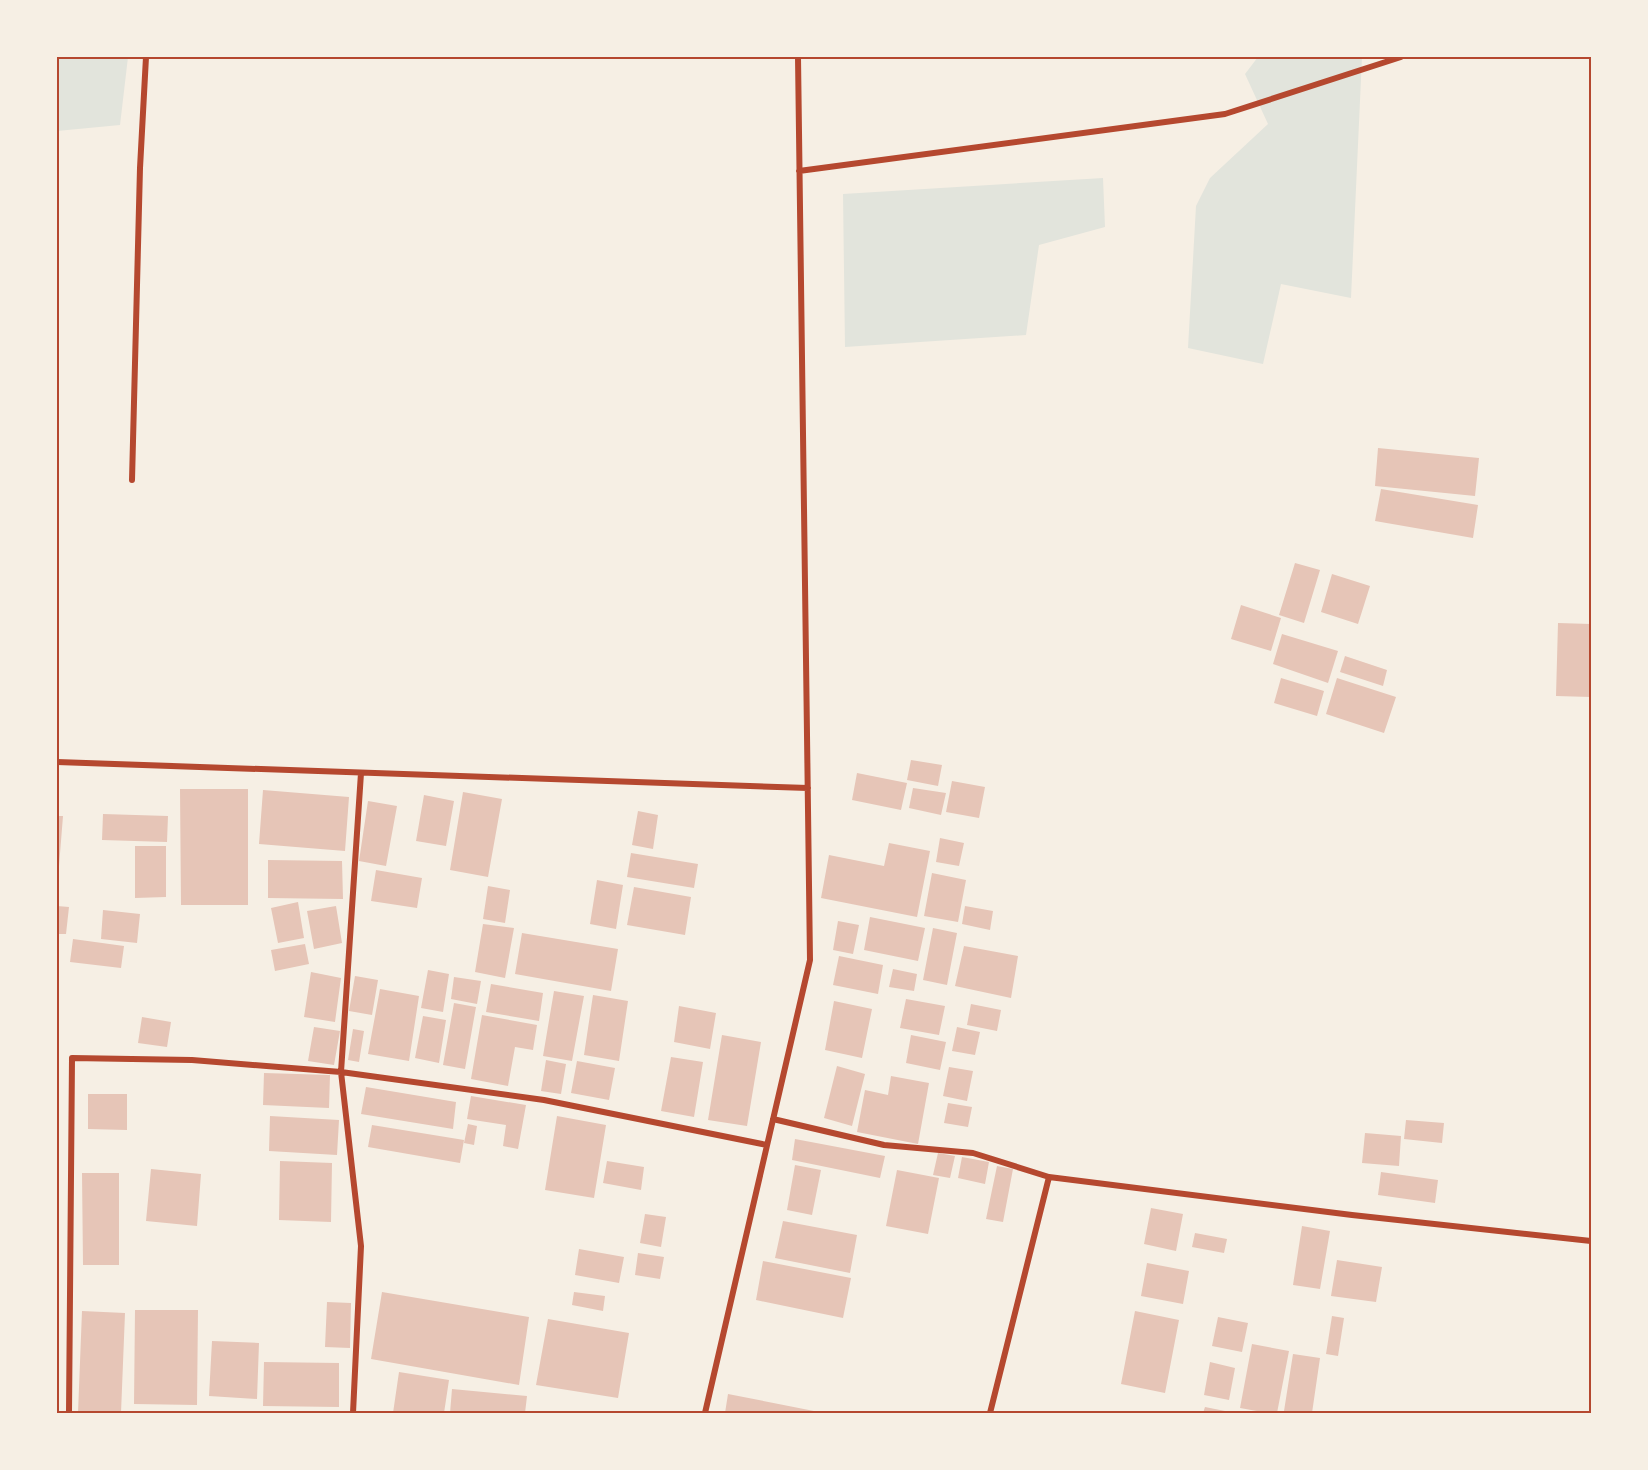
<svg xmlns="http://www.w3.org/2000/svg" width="1648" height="1470" font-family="'Fira Sans Condensed',sans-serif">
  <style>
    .green { fill: #e2e4dc }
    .building { fill: #e6c5b7 }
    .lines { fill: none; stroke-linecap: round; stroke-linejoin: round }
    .minor { stroke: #b5482f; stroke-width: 6 }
    .neatline { fill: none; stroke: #b5482f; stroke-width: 2 }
  </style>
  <rect width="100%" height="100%" fill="#f6efe4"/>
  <path class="green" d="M 57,57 L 128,57 L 120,125 L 57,131 Z
    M 1258,57 L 1362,57 L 1351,298 L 1281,284 L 1263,364 L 1188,348 L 1196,206 L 1210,178 L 1268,124 L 1245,74 Z
    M 1103,178 L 1105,227 L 1039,245 L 1026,335 L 845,347 L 843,194 Z"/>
  <path class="building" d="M 1378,448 L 1479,458 L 1475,496 L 1375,486 Z
    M 1381,489 L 1478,505 L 1473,538 L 1375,521 Z
    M 1295,563 L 1320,570 L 1304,623 L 1279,615 Z
    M 1332,574 L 1370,586 L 1358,624 L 1321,612 Z
    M 1241,605 L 1281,618 L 1271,651 L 1231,639 Z
    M 1558,623 L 1591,624 L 1591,697 L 1556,696 Z
    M 1282,634 L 1338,651 L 1328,683 L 1273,664 Z
    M 1345,656 L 1387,670 L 1383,686 L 1340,672 Z
    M 1281,678 L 1324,691 L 1317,716 L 1274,703 Z
    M 1337,678 L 1396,697 L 1384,733 L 1326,714 Z
    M 911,760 L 942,765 L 938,786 L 907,780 Z
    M 857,773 L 907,783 L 901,810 L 852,800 Z
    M 952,781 L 985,787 L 979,818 L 946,812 Z
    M 913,788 L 946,793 L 941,815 L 909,808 Z
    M 180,789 L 248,789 L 248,905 L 181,905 Z
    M 263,790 L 349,797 L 345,851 L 259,844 Z
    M 463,792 L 502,799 L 488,877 L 450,870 Z
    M 424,795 L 454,801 L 446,846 L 416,841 Z
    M 368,801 L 397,806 L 386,866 L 359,861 Z
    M 638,811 L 658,815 L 653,849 L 632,845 Z
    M 103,814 L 168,816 L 167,842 L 102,840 Z
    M 57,816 L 63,816 L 59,866 L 57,866 Z
    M 940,838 L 964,843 L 959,866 L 936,862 Z
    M 889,843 L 930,851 L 917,917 L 821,898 L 829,855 L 884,866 Z
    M 135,846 L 166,846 L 166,897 L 135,898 Z
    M 631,853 L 698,864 L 694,888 L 627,877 Z
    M 268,860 L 342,861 L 343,899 L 268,898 Z
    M 376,870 L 422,878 L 417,908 L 371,901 Z
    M 932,873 L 966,880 L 958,922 L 924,916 Z
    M 597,880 L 623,885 L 616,929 L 590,924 Z
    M 488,886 L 510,890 L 505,923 L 483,919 Z
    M 634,887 L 691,897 L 685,935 L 627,925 Z
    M 298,902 L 304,938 L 278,943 L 271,908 Z
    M 57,906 L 69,907 L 66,934 L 57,934 Z
    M 336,906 L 342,943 L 314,949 L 307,911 Z
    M 965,906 L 993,911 L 990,930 L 962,924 Z
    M 103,910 L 140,914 L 137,943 L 101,939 Z
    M 870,917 L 925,928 L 918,961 L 864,950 Z
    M 838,921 L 859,925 L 853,954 L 833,950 Z
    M 483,924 L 514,928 L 505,978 L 475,972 Z
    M 933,928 L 957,933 L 947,985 L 923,980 Z
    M 522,933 L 618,949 L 611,991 L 515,974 Z
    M 73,939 L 124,946 L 121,968 L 70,962 Z
    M 305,944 L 309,964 L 275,971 L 271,950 Z
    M 964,946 L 1018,956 L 1011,998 L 955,986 Z
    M 839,956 L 883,965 L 878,994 L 833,985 Z
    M 893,969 L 917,974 L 914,991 L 889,987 Z
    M 428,970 L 449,974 L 443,1012 L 421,1008 Z
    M 311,972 L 341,978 L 335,1022 L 304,1017 Z
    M 355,976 L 378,980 L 372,1015 L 349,1011 Z
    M 454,977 L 481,981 L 477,1004 L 451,999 Z
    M 491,984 L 543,993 L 539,1021 L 486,1012 Z
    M 380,989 L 419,996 L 409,1061 L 368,1054 Z
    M 554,991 L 584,996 L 572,1061 L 543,1056 Z
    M 593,995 L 628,1001 L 619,1061 L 584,1055 Z
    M 906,999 L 945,1006 L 939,1035 L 900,1028 Z
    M 834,1001 L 872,1009 L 862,1058 L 825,1050 Z
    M 454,1003 L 476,1007 L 465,1069 L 443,1065 Z
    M 971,1004 L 1001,1010 L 997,1031 L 967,1025 Z
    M 679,1006 L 716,1013 L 710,1049 L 674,1042 Z
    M 482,1015 L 537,1025 L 533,1050 L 515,1047 L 508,1086 L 471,1079 Z
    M 423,1016 L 446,1020 L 439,1063 L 415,1058 Z
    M 142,1017 L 171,1022 L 167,1047 L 138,1043 Z
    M 314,1027 L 340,1031 L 334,1065 L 308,1061 Z
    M 957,1027 L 980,1032 L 975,1055 L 952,1051 Z
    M 353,1029 L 364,1031 L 359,1062 L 348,1060 Z
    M 722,1035 L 761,1042 L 747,1126 L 708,1120 Z
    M 911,1035 L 946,1042 L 940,1070 L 906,1063 Z
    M 671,1057 L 703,1062 L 694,1117 L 661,1111 Z
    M 546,1060 L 566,1064 L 561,1094 L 541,1091 Z
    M 577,1061 L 615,1068 L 609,1100 L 571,1093 Z
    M 837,1066 L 865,1074 L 852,1126 L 824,1118 Z
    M 949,1067 L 973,1071 L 967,1101 L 943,1096 Z
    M 264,1073 L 330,1075 L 329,1108 L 263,1105 Z
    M 891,1076 L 929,1083 L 918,1144 L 857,1132 L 865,1090 L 888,1095 Z
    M 366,1087 L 456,1102 L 453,1129 L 361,1114 Z
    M 88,1094 L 127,1094 L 127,1130 L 88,1129 Z
    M 471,1096 L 526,1105 L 518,1149 L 503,1146 L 506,1125 L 467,1119 Z
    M 948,1103 L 972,1107 L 968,1127 L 944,1123 Z
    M 270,1116 L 339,1120 L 337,1155 L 269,1151 Z
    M 557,1116 L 606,1125 L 594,1198 L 545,1190 Z
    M 1406,1120 L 1444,1123 L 1442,1143 L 1404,1139 Z
    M 468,1124 L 477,1126 L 474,1145 L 464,1143 Z
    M 372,1125 L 464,1140 L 460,1163 L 368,1147 Z
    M 1365,1133 L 1401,1136 L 1399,1166 L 1362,1163 Z
    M 795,1139 L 885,1156 L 880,1178 L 792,1160 Z
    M 938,1153 L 955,1156 L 950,1178 L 933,1175 Z
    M 962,1157 L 989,1162 L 985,1184 L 958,1178 Z
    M 280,1161 L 332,1163 L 331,1222 L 279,1220 Z
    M 607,1161 L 644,1167 L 641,1190 L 603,1183 Z
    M 795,1165 L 821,1170 L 812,1215 L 787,1210 Z
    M 997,1166 L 1013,1169 L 1003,1222 L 986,1219 Z
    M 151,1169 L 201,1174 L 197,1226 L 146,1221 Z
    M 897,1170 L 939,1178 L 928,1234 L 886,1226 Z
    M 1381,1172 L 1438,1180 L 1435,1203 L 1378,1195 Z
    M 82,1173 L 119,1173 L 119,1265 L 83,1265 Z
    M 1151,1208 L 1183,1214 L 1176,1251 L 1144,1244 Z
    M 645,1214 L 666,1217 L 661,1247 L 640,1243 Z
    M 783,1221 L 857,1235 L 850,1273 L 775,1258 Z
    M 1302,1226 L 1330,1231 L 1320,1289 L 1293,1285 Z
    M 1195,1233 L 1227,1239 L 1224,1253 L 1192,1247 Z
    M 579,1249 L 624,1257 L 619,1283 L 575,1275 Z
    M 638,1253 L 664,1257 L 660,1279 L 635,1275 Z
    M 1337,1260 L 1382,1267 L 1376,1302 L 1331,1296 Z
    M 763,1261 L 851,1278 L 843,1318 L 756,1300 Z
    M 1147,1263 L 1189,1271 L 1183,1304 L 1141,1296 Z
    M 382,1292 L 529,1317 L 519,1385 L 371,1359 Z
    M 574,1292 L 605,1296 L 603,1311 L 572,1305 Z
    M 327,1302 L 351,1303 L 350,1348 L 325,1347 Z
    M 135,1310 L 198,1310 L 197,1405 L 134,1404 Z
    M 82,1311 L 125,1313 L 121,1413 L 78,1413 Z
    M 1135,1311 L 1179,1320 L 1165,1393 L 1121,1384 Z
    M 1332,1316 L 1344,1318 L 1338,1356 L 1326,1354 Z
    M 1218,1317 L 1248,1323 L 1242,1352 L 1212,1346 Z
    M 548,1319 L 629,1333 L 618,1398 L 536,1385 Z
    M 212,1341 L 259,1343 L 257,1399 L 209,1396 Z
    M 1252,1344 L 1289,1351 L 1277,1413 L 1268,1413 L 1240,1408 Z
    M 1293,1354 L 1320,1358 L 1312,1413 L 1284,1411 Z
    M 264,1362 L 339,1363 L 339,1407 L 263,1406 Z
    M 1210,1362 L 1235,1368 L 1229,1400 L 1204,1395 Z
    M 399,1372 L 449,1380 L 444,1413 L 393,1413 Z
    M 452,1389 L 527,1396 L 525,1413 L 450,1413 Z
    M 728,1394 L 819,1412 L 819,1413 L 725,1413 Z
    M 1205,1407 L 1230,1412 L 1230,1413 L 1203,1413 Z"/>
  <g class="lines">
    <path class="minor" d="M 799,171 L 1225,114 L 1401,57
      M 132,480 L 140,168 L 146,57
      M 57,762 L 808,788
      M 773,1119 L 884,1145 L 973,1153 L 1049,1177 L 990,1413
      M 1049,1177 L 1352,1215 L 1591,1241
      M 69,1413 L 72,1058 L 192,1060 L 341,1072 L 361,773
      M 353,1413 L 361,1246 L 341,1072 L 544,1100 L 767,1145
      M 705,1413 L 810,960 L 798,57"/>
  </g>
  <rect width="1648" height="1470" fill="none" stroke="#f6efe4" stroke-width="117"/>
  <rect x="58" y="58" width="1532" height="1354" class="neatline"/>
</svg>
